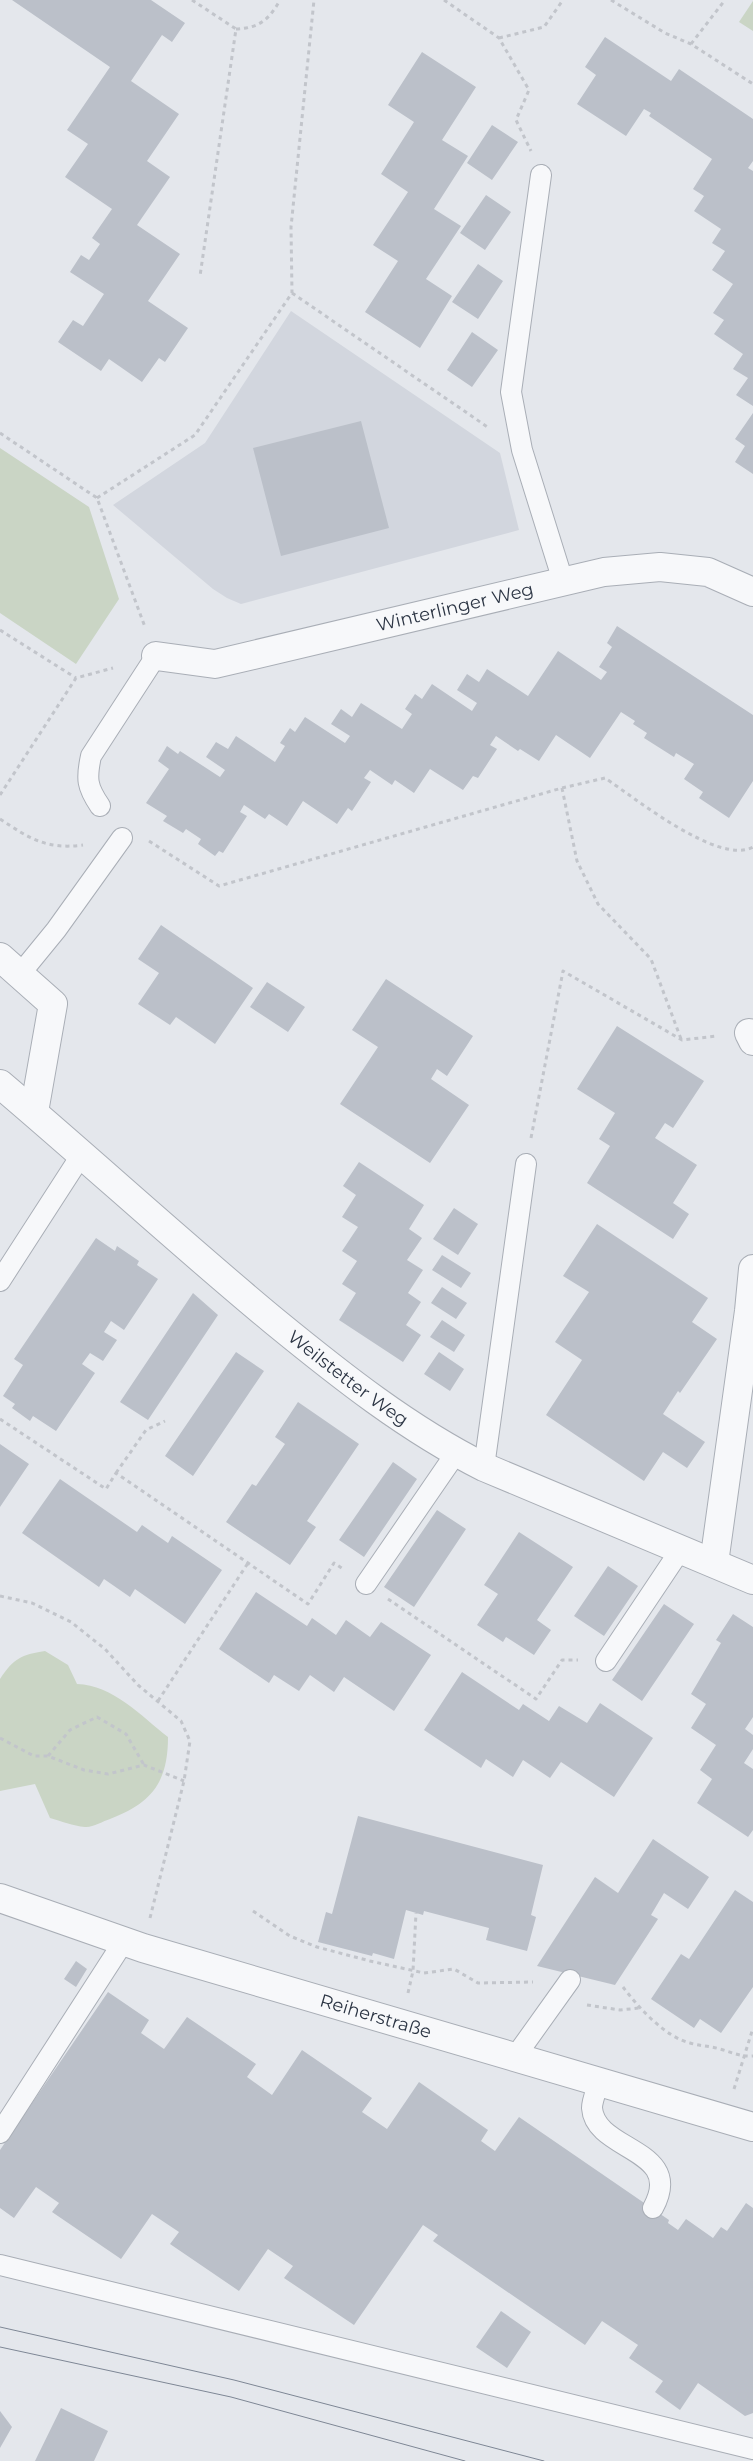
<svg xmlns="http://www.w3.org/2000/svg" width="753" height="2461" font-family="Montserrat,sans-serif">
  <style>
    .built { fill: #d2d6de }
    .green { fill: #cad5c5 }
    .building { fill: #bbc0c9 }
    .lines { fill: none; stroke-linecap: round; stroke-linejoin: round }
    .lane-casing { stroke: #a9aeb6; stroke-width: 22 }
    .street-casing { stroke: #a9aeb6; stroke-width: 30 }
    .path { stroke: #c2c5cb; stroke-width: 3; stroke-dasharray: 4 4; stroke-linecap: butt }
    .lane { stroke: #f7f8fa; stroke-width: 20 }
    .street { stroke: #f7f8fa; stroke-width: 28 }
    .tram { stroke: #7e8795; stroke-width: 1 }
    .labels { text-anchor: middle; dominant-baseline: central; stroke-width: 4.5; stroke-linejoin: round; paint-order: stroke }
    .street-label { font-size: 18px; fill: #2c3544; stroke: #f4f6f9 }
  </style>
  <rect width="100%" height="100%" fill="#e4e7ec"/>
  <path class="built" d="M 291,311 L 500,453 L 519,530 L 241,604 L 227,598 L 213,589 L 113,505 L 205,443 Z"/>
  <path class="green" d="M 753,1 L 753,31 L 739,22 Z
    M 0,448 L 89,507 L 119,599 L 76,664 L 0,613 Z
    M 45,1651 L 68,1665 L 77,1684 C 113,1685 141,1716 168,1737 C 168,1782 152,1803 110,1819 C 103,1821 92,1828 85,1827 C 73,1826 61,1821 50,1818 L 35,1784 L 0,1791 L 0,1679 C 14,1658 21,1655 45,1651 Z"/>
  <path class="building" d="M 12,0 L 151,0 L 185,23 L 172,42 L 162,35 L 131,81 L 179,114 L 147,161 L 170,177 L 137,225 L 180,254 L 148,301 L 188,328 L 165,362 L 159,358 L 142,382 L 109,359 L 101,371 L 58,342 L 73,320 L 83,326 L 104,294 L 70,272 L 81,255 L 89,260 L 100,244 L 92,238 L 112,209 L 65,177 L 88,144 L 67,130 L 110,67 Z
    M 605,37 L 671,81 L 679,69 L 753,119 L 753,161 L 748,168 L 753,171 L 753,406 L 736,395 L 748,378 L 733,369 L 743,354 L 714,334 L 724,320 L 713,313 L 733,284 L 712,270 L 725,251 L 712,243 L 721,229 L 694,211 L 704,196 L 693,189 L 712,159 L 649,116 L 651,113 L 644,109 L 626,136 L 577,104 L 596,75 L 585,67 Z
    M 422,52 L 476,87 L 442,140 L 468,156 L 434,209 L 461,226 L 426,279 L 452,296 L 420,348 L 365,312 L 398,261 L 373,245 L 408,192 L 381,174 L 414,122 L 388,105 Z
    M 492,125 L 518,142 L 492,180 L 467,163 Z
    M 486,195 L 511,212 L 485,250 L 460,233 Z
    M 478,264 L 503,281 L 478,319 L 452,302 Z
    M 472,332 L 498,350 L 472,387 L 447,370 Z
    M 753,413 L 753,474 L 735,462 L 745,446 L 735,439 Z
    M 361,421 L 389,528 L 281,556 L 253,448 Z
    M 617,626 L 753,715 L 753,781 L 729,818 L 699,798 L 703,792 L 684,779 L 694,764 L 676,753 L 674,757 L 644,738 L 647,733 L 633,724 L 635,721 L 621,712 L 590,758 L 556,735 L 539,761 L 520,749 L 518,751 L 496,736 L 490,745 L 497,749 L 478,778 L 473,776 L 463,790 L 430,769 L 414,793 L 395,780 L 392,785 L 370,770 L 364,778 L 371,782 L 352,811 L 348,808 L 337,824 L 303,801 L 287,826 L 269,814 L 265,819 L 244,805 L 240,812 L 247,816 L 223,853 L 219,851 L 215,856 L 198,844 L 201,839 L 186,829 L 183,833 L 163,821 L 167,816 L 146,803 L 169,769 L 158,761 L 167,746 L 178,754 L 180,751 L 220,777 L 225,770 L 206,757 L 216,742 L 228,749 L 236,736 L 275,762 L 285,746 L 280,743 L 290,728 L 295,732 L 305,717 L 345,743 L 350,736 L 331,724 L 341,709 L 352,717 L 361,703 L 402,729 L 412,714 L 405,709 L 415,694 L 422,699 L 432,684 L 472,711 L 477,703 L 457,690 L 467,674 L 479,682 L 487,669 L 528,696 L 558,651 L 601,680 L 607,672 L 599,667 L 612,647 L 607,643 Z
    M 161,925 L 253,988 L 215,1044 L 176,1017 L 170,1025 L 138,1004 L 159,973 L 138,959 Z
    M 386,979 L 473,1036 L 447,1076 L 437,1069 L 431,1079 L 469,1105 L 430,1163 L 340,1104 L 378,1047 L 352,1030 Z
    M 267,982 L 305,1007 L 288,1032 L 250,1007 Z
    M 617,1026 L 704,1081 L 673,1128 L 665,1123 L 655,1138 L 697,1165 L 673,1203 L 689,1214 L 673,1239 L 587,1183 L 610,1146 L 599,1139 L 615,1113 L 577,1089 Z
    M 359,1162 L 424,1205 L 409,1229 L 422,1238 L 407,1260 L 423,1270 L 408,1293 L 421,1302 L 406,1325 L 421,1335 L 403,1362 L 339,1320 L 356,1293 L 342,1284 L 357,1261 L 342,1251 L 358,1227 L 342,1217 L 356,1195 L 343,1186 Z
    M 454,1208 L 478,1224 L 458,1255 L 433,1239 Z
    M 597,1224 L 708,1298 L 692,1322 L 717,1339 L 680,1393 L 678,1391 L 663,1414 L 705,1442 L 687,1468 L 663,1452 L 644,1481 L 546,1415 L 582,1360 L 555,1342 L 589,1292 L 563,1276 Z
    M 96,1238 L 115,1251 L 117,1246 L 139,1261 L 137,1265 L 158,1279 L 124,1330 L 111,1321 L 104,1332 L 117,1340 L 103,1361 L 90,1353 L 82,1364 L 95,1373 L 56,1431 L 33,1416 L 30,1421 L 12,1408 L 15,1404 L 3,1396 L 23,1365 L 14,1359 Z
    M 442,1255 L 471,1273 L 461,1288 L 432,1270 Z
    M 442,1287 L 467,1303 L 456,1319 L 431,1303 Z
    M 193,1293 L 218,1315 L 148,1420 L 120,1402 Z
    M 442,1320 L 465,1335 L 454,1352 L 430,1337 Z
    M 236,1352 L 264,1371 L 193,1476 L 165,1456 Z
    M 439,1352 L 464,1369 L 450,1391 L 424,1374 Z
    M 298,1402 L 359,1444 L 307,1521 L 316,1527 L 290,1565 L 226,1522 L 252,1484 L 256,1486 L 285,1444 L 275,1437 Z
    M 0,1444 L 29,1464 L 0,1507 Z
    M 393,1462 L 417,1479 L 364,1557 L 339,1540 Z
    M 60,1479 L 137,1532 L 142,1525 L 168,1543 L 172,1536 L 222,1570 L 185,1624 L 135,1589 L 130,1597 L 104,1579 L 99,1587 L 22,1533 Z
    M 437,1510 L 466,1529 L 414,1607 L 384,1587 Z
    M 519,1532 L 573,1567 L 537,1620 L 551,1630 L 534,1655 L 506,1637 L 503,1642 L 477,1625 L 498,1594 L 484,1585 Z
    M 608,1566 L 638,1586 L 604,1636 L 574,1616 Z
    M 256,1592 L 307,1626 L 312,1618 L 336,1635 L 346,1620 L 370,1637 L 381,1622 L 431,1655 L 394,1711 L 344,1677 L 334,1692 L 310,1675 L 299,1691 L 274,1675 L 269,1683 L 219,1649 Z
    M 664,1604 L 694,1624 L 642,1701 L 612,1680 Z
    M 733,1614 L 753,1627 L 753,1717 L 745,1729 L 753,1735 L 753,1749 L 744,1763 L 753,1769 L 753,1830 L 748,1837 L 697,1803 L 712,1779 L 700,1770 L 716,1745 L 691,1728 L 706,1704 L 691,1694 L 721,1643 L 716,1640 Z
    M 462,1672 L 519,1710 L 523,1704 L 549,1721 L 559,1706 L 587,1723 L 600,1703 L 653,1738 L 614,1797 L 561,1762 L 550,1778 L 523,1760 L 513,1777 L 486,1759 L 481,1768 L 424,1730 Z
    M 358,1816 L 543,1865 L 531,1915 L 536,1917 L 527,1951 L 486,1940 L 489,1928 L 424,1911 L 423,1915 L 406,1910 L 394,1959 L 373,1953 L 372,1956 L 318,1942 L 326,1912 L 332,1914 Z
    M 653,1839 L 709,1877 L 688,1909 L 664,1893 L 651,1915 L 658,1919 L 615,1985 L 537,1966 L 595,1877 L 618,1893 Z
    M 735,1890 L 753,1902 L 753,1987 L 721,2033 L 700,2019 L 694,2028 L 651,1999 L 681,1954 L 689,1959 Z
    M 76,1961 L 87,1969 L 76,1987 L 64,1979 Z
    M 108,1992 L 149,2020 L 141,2033 L 164,2049 L 187,2017 L 256,2064 L 247,2077 L 272,2095 L 302,2050 L 372,2098 L 362,2112 L 387,2129 L 419,2082 L 488,2130 L 481,2141 L 495,2151 L 519,2117 L 669,2220 L 668,2223 L 678,2230 L 686,2219 L 713,2238 L 721,2227 L 727,2231 L 746,2203 L 753,2208 L 753,2413 L 745,2416 L 698,2383 L 680,2410 L 655,2392 L 663,2381 L 629,2358 L 638,2345 L 602,2321 L 585,2345 L 433,2241 L 438,2235 L 423,2225 L 354,2325 L 284,2278 L 293,2266 L 268,2249 L 239,2291 L 170,2244 L 179,2232 L 152,2214 L 121,2259 L 52,2212 L 59,2203 L 36,2187 L 14,2218 L 0,2208 L 0,2150 Z
    M 501,2311 L 531,2332 L 507,2368 L 476,2347 Z
    M 61,2408 L 108,2431 L 94,2461 L 35,2461 Z
    M 0,2411 L 12,2427 L 0,2448 Z"/>
  <g class="lines">
    <defs>
      <path id="lane" d="M 541,175 L 511,392 L 522,450 L 563,581
        M 100,806 C 87,787 86,779 91,756 L 156,656
        M 20,974 L 56,930 L 122,838
        M 0,1281 L 82,1154
        M 484,1467 L 526,1164
        M 366,1584 L 456,1453
        M 606,1661 L 681,1549
        M 515,2057 L 570,1980
        M 599,2082 C 597,2089 592,2100 592,2108 C 595,2152 686,2148 653,2208
        M 0,2133 L 124,1941
        M 0,2265 L 753,2449"/>
      <g id="street">
        <path id="s1" d="M 156,656 L 215,664 L 604,572 L 660,567 L 708,572 L 753,592"/>
        <path d="M 0,957 L 53,1004 L 34,1112"/>
        <path d="M 749,1033 L 753,1041"/>
        <path id="s2" d="M 0,1084 C 92,1162 181,1244 274,1321 C 340,1375 408,1429 484,1467 L 753,1580"/>
        <path d="M 714,1563 L 749,1311 L 753,1269"/>
        <path id="s3" d="M 0,1898 L 143,1948 L 753,2127"/>
      </g>
    </defs>
    <use href="#lane" class="lane-casing"/>
    <use href="#street" class="street-casing"/>
    <path class="path" d="M 192,0 L 236,29 L 200,276
      M 444,0 L 499,38 L 529,90 L 516,120 L 531,151
      M 611,0 L 665,33 L 691,44 L 753,84
      M 236,29 C 259,28 269,20 280,0
      M 499,38 L 544,27 L 563,0
      M 691,44 L 725,0
      M 292,293 L 489,428
      M 0,433 L 97,498 L 145,627
      M 97,498 L 195,435 L 292,293 L 291,227 L 314,0
      M 0,630 L 76,678
      M 562,788 L 577,861 L 598,904 L 651,959 L 681,1039
      M 0,795 L 76,678 L 113,668
      M 0,819 C 29,838 46,850 83,845
      M 149,841 L 219,886 L 562,788 L 605,778 C 635,798 719,866 753,847
      M 531,1138 L 563,971 L 682,1040 L 717,1036
      M 0,1419 L 106,1489 L 116,1473 L 308,1604 L 334,1563 L 343,1569
      M 116,1473 L 146,1430 L 165,1421
      M 0,1596 L 32,1603 L 71,1622 L 105,1649 L 138,1685 L 181,1721 L 190,1741 L 184,1781 L 150,1918
      M 388,1599 L 536,1699 L 562,1660 L 578,1660
      M 158,1701 L 248,1563
      M 0,1738 L 34,1756 L 48,1756 L 84,1770 L 108,1774 L 144,1765 L 184,1781
      M 48,1756 L 70,1730 L 97,1717 L 126,1734 L 144,1765
      M 253,1911 L 290,1936 L 317,1947 L 370,1961 L 424,1973 L 454,1969 L 478,1983 L 533,1982
      M 623,1987 C 638,2007 665,2037 690,2043 C 700,2046 710,2046 720,2049 C 731,2052 741,2057 753,2056
      M 408,1993 L 413,1971 L 416,1913
      M 587,2005 L 620,2010 L 639,2008
      M 734,2089 L 753,2028"/>
    <use href="#lane" class="lane"/>
    <use href="#street" class="street"/>
    <path class="tram" d="M 0,2327 L 234,2380 L 544,2461
      M 0,2347 L 231,2397 L 465,2461"/>
  </g>
  <g class="labels">
    <g class="street-label">
      <text stroke="none"><textPath href="#s1" startOffset="306">Winterlinger Weg</textPath></text>
      <text stroke="none"><textPath href="#s2" startOffset="456">Weilstetter Weg</textPath></text>
      <text stroke="none"><textPath href="#s3" startOffset="394">Reiherstraße</textPath></text>
    </g>
  </g>
</svg>
